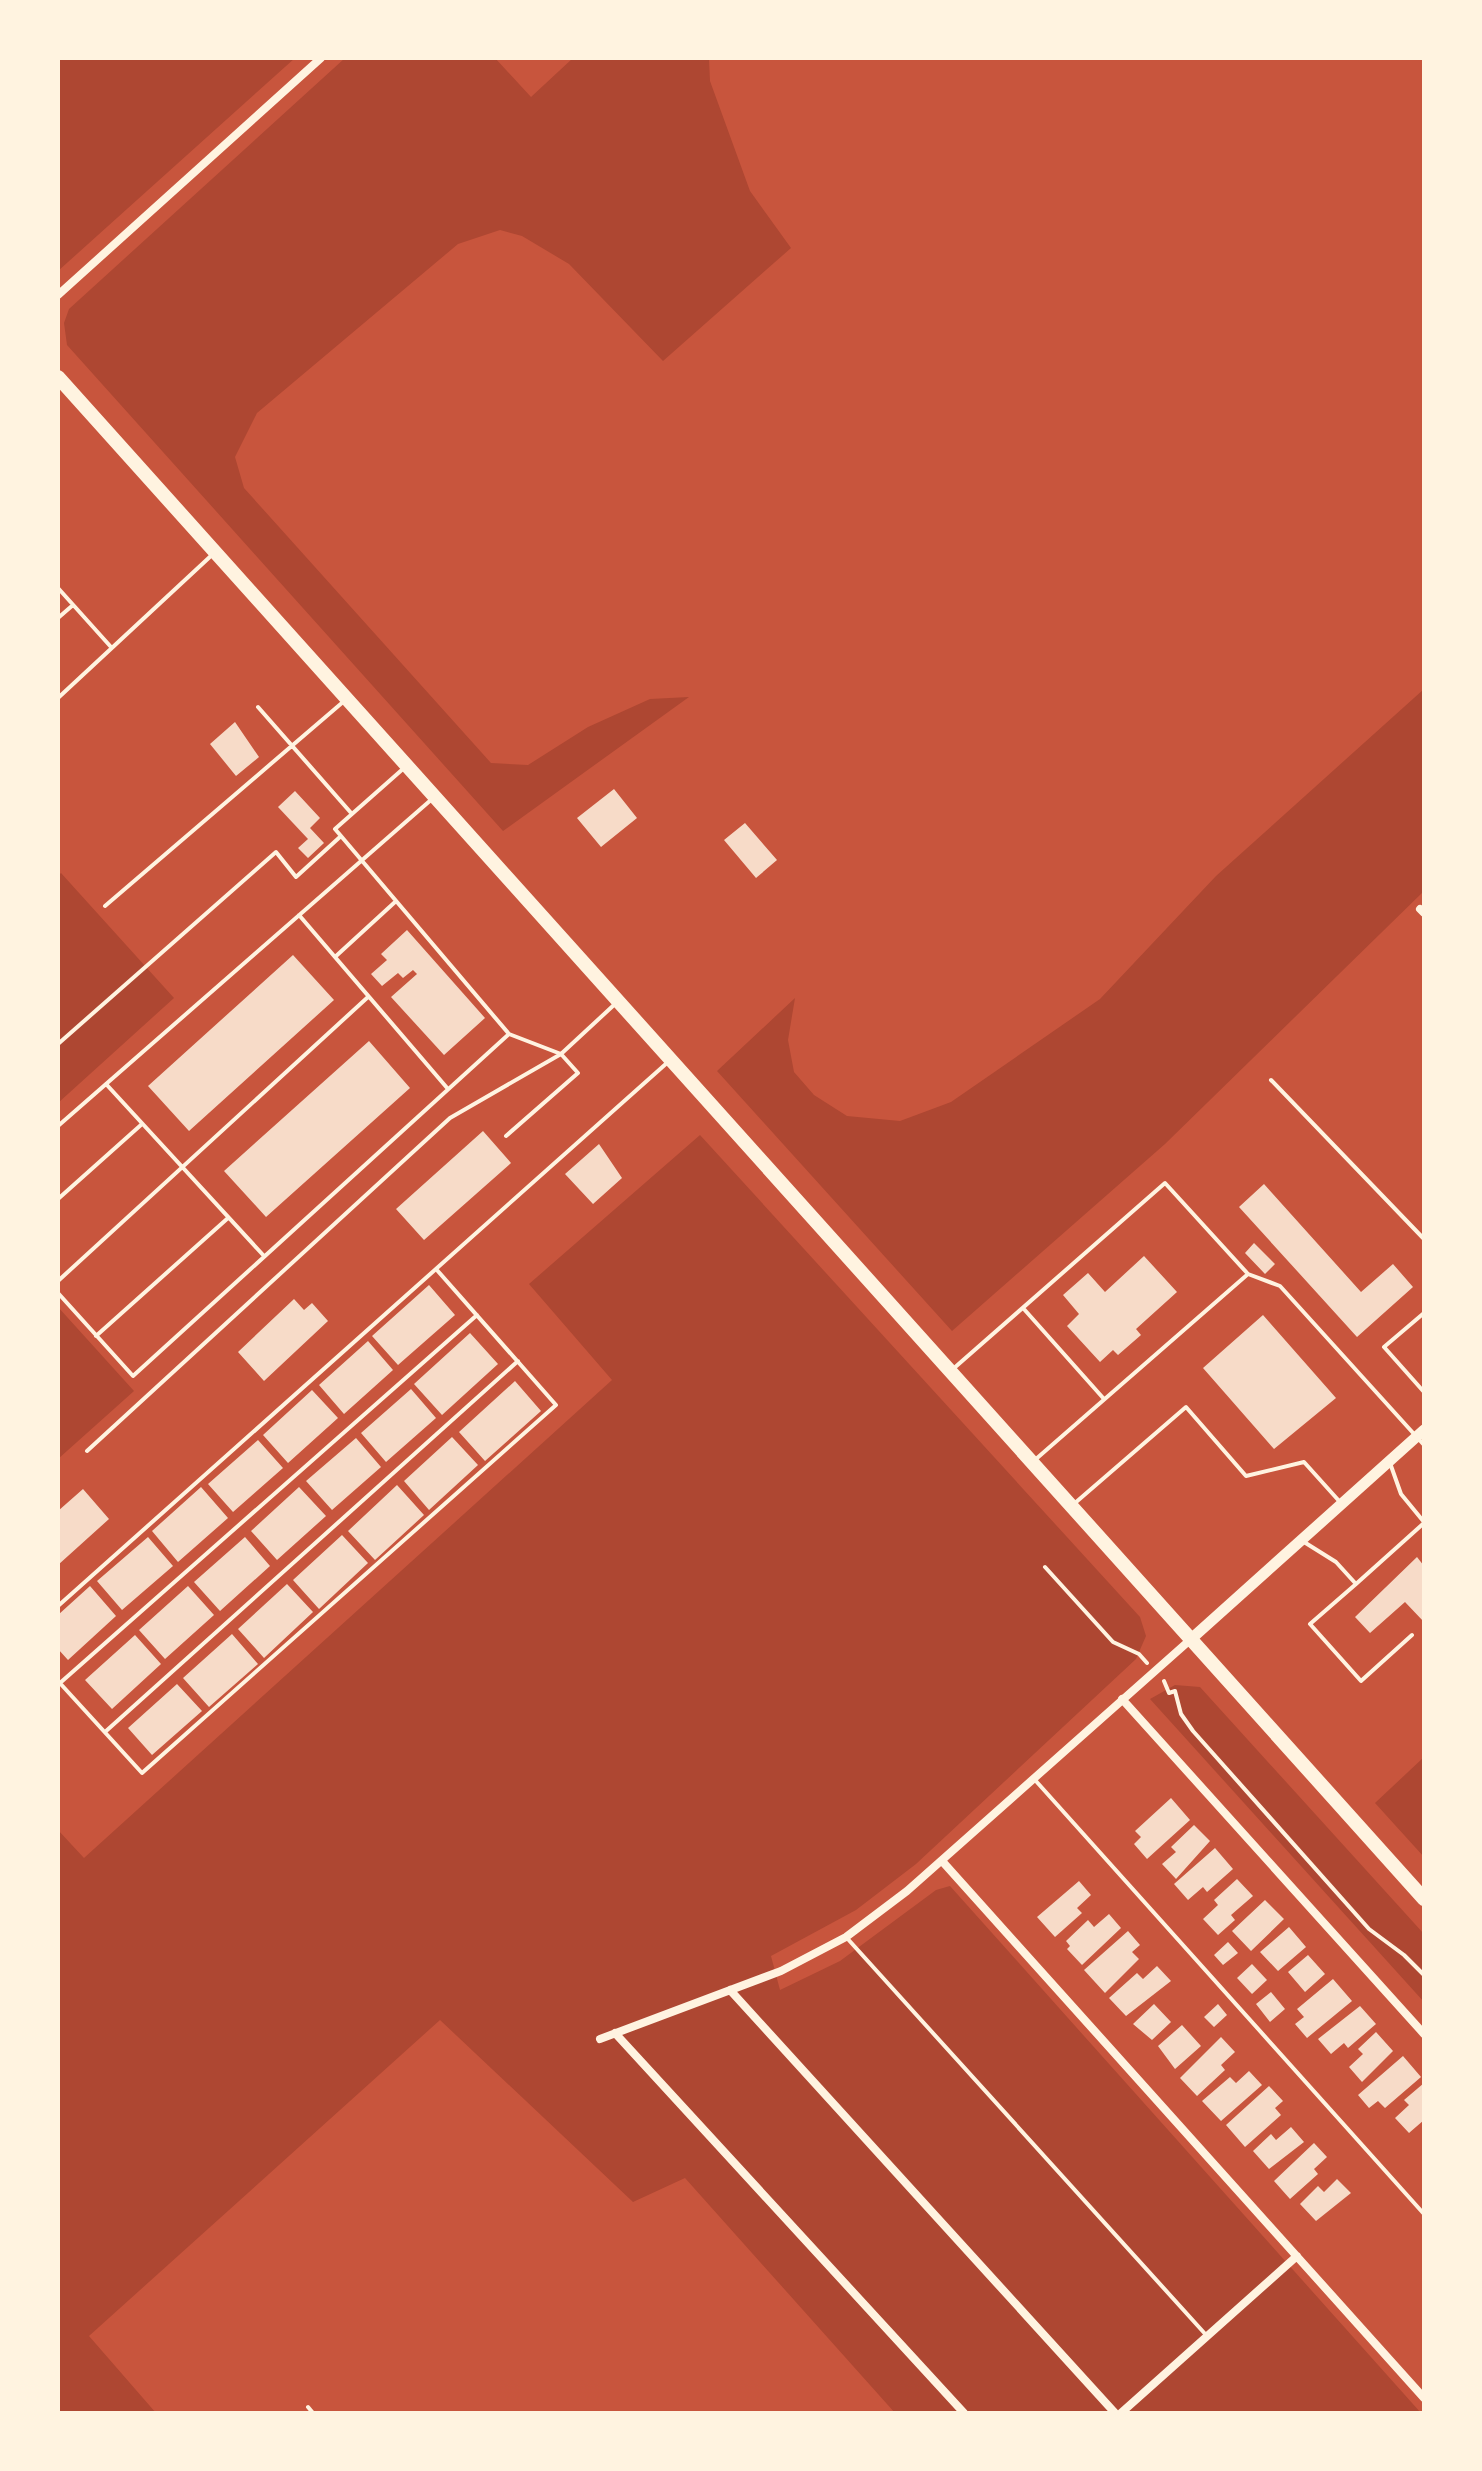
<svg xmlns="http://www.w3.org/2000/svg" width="1482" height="2471" font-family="Karla,sans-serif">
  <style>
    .green { fill: #ae4732 }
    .building { fill: #f7dbc8 }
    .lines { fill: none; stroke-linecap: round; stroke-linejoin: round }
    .path { stroke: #fff3e0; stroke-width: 4 }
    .service { stroke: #fff3e0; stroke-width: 4 }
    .minor { stroke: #fff3e0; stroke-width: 8 }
    .tertiary { stroke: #fff3e0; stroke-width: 11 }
    .primary { stroke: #fff3e0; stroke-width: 14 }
  </style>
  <rect width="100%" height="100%" fill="#c8553d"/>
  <path class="green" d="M 58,58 L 295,58 L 58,271 Z
    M 345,58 L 495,58 L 531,97 L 573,58 L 709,58 L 710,81 L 750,191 L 791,248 L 663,361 L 569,264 L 522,236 L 500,230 L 458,244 L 257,413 L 235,457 L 244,488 L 491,763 L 528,765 L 588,727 L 650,699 L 689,697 L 503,831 L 67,345 L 64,323 L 69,309 Z
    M 1424,689 L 1424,891 L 1165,1144 L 952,1331 L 717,1071 L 795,998 L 788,1040 L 794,1072 L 814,1095 L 847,1116 L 900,1121 L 951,1102 L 1100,999 L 1216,876 Z
    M 61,873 L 174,998 L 58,1103 L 58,876 Z
    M 700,1135 L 1140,1617 L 1146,1636 L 1136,1659 L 916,1864 L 856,1910 L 771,1956 L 780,1990 L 840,1961 L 936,1890 L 950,1886 L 1421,2413 L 895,2413 L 685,2178 L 633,2202 L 440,2020 L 89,2336 L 156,2413 L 58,2413 L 58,1830 L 84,1858 L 612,1380 L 529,1284 Z
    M 58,1307 L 134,1391 L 58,1459 Z
    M 1175,1685 L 1200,1687 L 1424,1934 L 1424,2002 L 1150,1699 Z
    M 1424,1757 L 1424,1857 L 1375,1803 Z"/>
  <path class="building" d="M 235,722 L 259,757 L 236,776 L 210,744 Z
    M 614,789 L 637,818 L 601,847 L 577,818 Z
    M 295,791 L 320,818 L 310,828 L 324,843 L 308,858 L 298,848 L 308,839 L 278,807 Z
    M 745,823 L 777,860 L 756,878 L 724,840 Z
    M 407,930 L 485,1018 L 444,1055 L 391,997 L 417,974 L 413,970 L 403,978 L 398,973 L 382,986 L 371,974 L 387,960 L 381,954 Z
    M 293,955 L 334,1000 L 189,1131 L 148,1086 Z
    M 369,1041 L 410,1088 L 266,1217 L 224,1171 Z
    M 483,1131 L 511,1163 L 424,1240 L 396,1209 Z
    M 599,1144 L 622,1178 L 593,1204 L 565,1174 Z
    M 1264,1184 L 1361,1292 L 1393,1264 L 1413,1287 L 1357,1337 L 1239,1207 Z
    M 1254,1243 L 1275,1264 L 1265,1274 L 1245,1253 Z
    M 1144,1256 L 1177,1292 L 1136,1329 L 1141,1335 L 1118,1355 L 1113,1350 L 1100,1362 L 1067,1326 L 1079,1314 L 1063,1295 L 1088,1273 L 1105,1292 Z
    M 429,1285 L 455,1315 L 398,1365 L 372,1336 Z
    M 294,1299 L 304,1310 L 312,1303 L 328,1321 L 264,1381 L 238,1352 Z
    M 1263,1315 L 1336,1398 L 1274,1449 L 1203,1368 Z
    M 470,1333 L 498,1364 L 442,1415 L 414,1384 Z
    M 368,1341 L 393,1370 L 344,1414 L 319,1385 Z
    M 515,1381 L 541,1411 L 485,1461 L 459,1432 Z
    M 411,1389 L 436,1418 L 386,1462 L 361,1433 Z
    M 312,1390 L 338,1418 L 288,1463 L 263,1435 Z
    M 452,1437 L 478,1465 L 429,1510 L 404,1481 Z
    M 356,1438 L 381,1467 L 332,1510 L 306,1481 Z
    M 258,1440 L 283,1468 L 233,1512 L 208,1484 Z
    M 397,1485 L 424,1515 L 375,1560 L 348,1531 Z
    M 201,1487 L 228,1518 L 178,1562 L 152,1531 Z
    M 299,1487 L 326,1516 L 277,1560 L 251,1531 Z
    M 83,1489 L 109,1519 L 58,1565 L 58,1511 Z
    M 342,1535 L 368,1563 L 319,1609 L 293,1580 Z
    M 148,1537 L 173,1566 L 122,1610 L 97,1581 Z
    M 245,1537 L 270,1566 L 220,1611 L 194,1582 Z
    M 1417,1557 L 1424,1566 L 1424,1622 L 1405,1602 L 1370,1633 L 1355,1617 Z
    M 287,1584 L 313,1612 L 264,1658 L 238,1629 Z
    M 90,1586 L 116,1616 L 68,1660 L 58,1649 L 58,1615 Z
    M 188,1586 L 214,1615 L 165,1659 L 139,1630 Z
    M 232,1634 L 258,1664 L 209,1707 L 183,1678 Z
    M 135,1635 L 161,1664 L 112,1709 L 85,1680 Z
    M 177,1684 L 202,1711 L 152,1755 L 128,1728 Z
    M 1171,1798 L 1190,1820 L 1147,1859 L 1134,1844 L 1141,1837 L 1135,1831 Z
    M 1194,1825 L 1210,1841 L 1176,1879 L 1162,1864 L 1176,1852 L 1171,1847 Z
    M 1215,1848 L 1233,1869 L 1207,1892 L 1203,1887 L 1188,1900 L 1174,1884 Z
    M 1237,1879 L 1253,1896 L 1231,1915 L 1235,1920 L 1218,1935 L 1203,1919 L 1218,1905 L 1214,1900 Z
    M 1079,1881 L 1091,1895 L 1077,1908 L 1082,1913 L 1055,1937 L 1037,1917 Z
    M 1265,1900 L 1284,1919 L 1251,1951 L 1232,1931 Z
    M 1109,1914 L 1121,1928 L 1082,1965 L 1067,1949 L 1070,1946 L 1066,1941 L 1088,1920 L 1094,1927 Z
    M 1289,1927 L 1306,1947 L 1278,1971 L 1260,1952 Z
    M 1128,1931 L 1140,1945 L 1132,1952 L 1139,1959 L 1105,1993 L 1084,1970 Z
    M 1228,1942 L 1238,1953 L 1223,1965 L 1214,1955 Z
    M 1308,1955 L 1325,1974 L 1305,1992 L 1288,1972 Z
    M 1252,1964 L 1267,1980 L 1252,1994 L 1237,1978 Z
    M 1157,1966 L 1171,1981 L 1126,2016 L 1109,1998 L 1137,1973 L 1143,1979 Z
    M 1333,1979 L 1352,2001 L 1307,2038 L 1295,2024 L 1304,2017 L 1297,2009 Z
    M 1271,1992 L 1285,2009 L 1270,2022 L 1256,2004 Z
    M 1154,2004 L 1171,2022 L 1152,2040 L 1133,2024 Z
    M 1218,2004 L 1227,2015 L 1214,2027 L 1204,2017 Z
    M 1360,2006 L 1376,2024 L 1348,2048 L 1344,2043 L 1331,2054 L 1318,2039 Z
    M 1182,2025 L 1201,2046 L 1175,2069 L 1158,2046 Z
    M 1376,2032 L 1393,2051 L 1362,2082 L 1349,2067 L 1363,2054 L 1358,2049 Z
    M 1221,2037 L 1235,2052 L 1221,2065 L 1225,2070 L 1197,2096 L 1180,2078 Z
    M 1403,2056 L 1421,2077 L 1385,2108 L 1378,2101 L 1369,2108 L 1358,2095 Z
    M 1249,2071 L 1262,2085 L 1221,2121 L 1202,2101 L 1230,2077 L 1236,2083 Z
    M 1424,2083 L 1424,2120 L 1409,2133 L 1395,2118 L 1409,2105 L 1404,2100 Z
    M 1269,2086 L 1283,2101 L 1275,2108 L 1281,2115 L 1245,2147 L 1226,2125 Z
    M 1291,2127 L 1304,2142 L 1269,2169 L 1253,2151 L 1271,2134 L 1276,2140 Z
    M 1314,2143 L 1327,2157 L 1314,2169 L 1318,2174 L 1290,2199 L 1274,2181 Z
    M 1337,2179 L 1351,2193 L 1316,2221 L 1300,2204 L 1318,2186 L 1324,2192 Z"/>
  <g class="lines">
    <path class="path" d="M 1045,1567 L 1113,1642 L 1139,1654 L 1147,1663
      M 1164,1681 L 1169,1693 L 1175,1691 L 1181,1714 L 1193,1731 L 1369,1929 L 1404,1955 L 1424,1975"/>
    <path class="service" d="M 58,588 L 111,647
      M 58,618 L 73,605
      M 58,698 L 213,554
      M 258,707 L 352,814
      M 341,836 L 509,1034
      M 105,906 L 343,702
      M 299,915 L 448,1089
      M 335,957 L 395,902
      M 58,1044 L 276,852 L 296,877 L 341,836 L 335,829 L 404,768
      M 1271,1080 L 1424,1239
      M 106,1084 L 264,1256
      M 58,1126 L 432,799
      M 58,1199 L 142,1124
      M 1248,1274 L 1280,1286 L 1424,1445
      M 58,1281 L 368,997
      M 58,1293 L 133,1376 L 509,1034 L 561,1054 L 615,1004
      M 1023,1308 L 1104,1399
      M 1424,1313 L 1384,1347 L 1424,1392
      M 96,1336 L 228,1218
      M 953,1369 L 1165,1183 L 1248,1274 L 1036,1459
      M 87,1451 L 450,1118 L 561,1054 L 578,1073 L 506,1136
      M 1390,1463 L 1401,1494 L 1424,1522
      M 1075,1503 L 1186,1407 L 1246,1476 L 1304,1462 L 1340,1502
      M 1304,1542 L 1336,1562 L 1356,1584 L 1424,1523
      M 1356,1584 L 1310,1624 L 1361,1681 L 1412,1635
      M 58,1606 L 668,1062
      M 58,1681 L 142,1773 L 556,1405 L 436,1269
      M 60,1683 L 477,1315
      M 105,1732 L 518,1361
      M 1035,1780 L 1424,2214
      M 846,1937 L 1207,2336
      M 308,2407 L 313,2413"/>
    <path class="minor" d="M 58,295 L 321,58
      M 1420,909 L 1424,913
      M 1122,1699 L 1424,2034
      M 942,1861 L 1424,2398
      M 730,1990 L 1115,2413
      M 615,2033 L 964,2413
      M 600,2039 L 781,1971 L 846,1937 L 907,1891 L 1190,1640
      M 1121,2413 L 1297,2256"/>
    <path class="tertiary" d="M 1190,1640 L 1424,1430"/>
    <path class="primary" d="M 58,377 L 1424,1899"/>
  </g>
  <rect width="1482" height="2471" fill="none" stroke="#fff3e0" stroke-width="120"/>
</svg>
